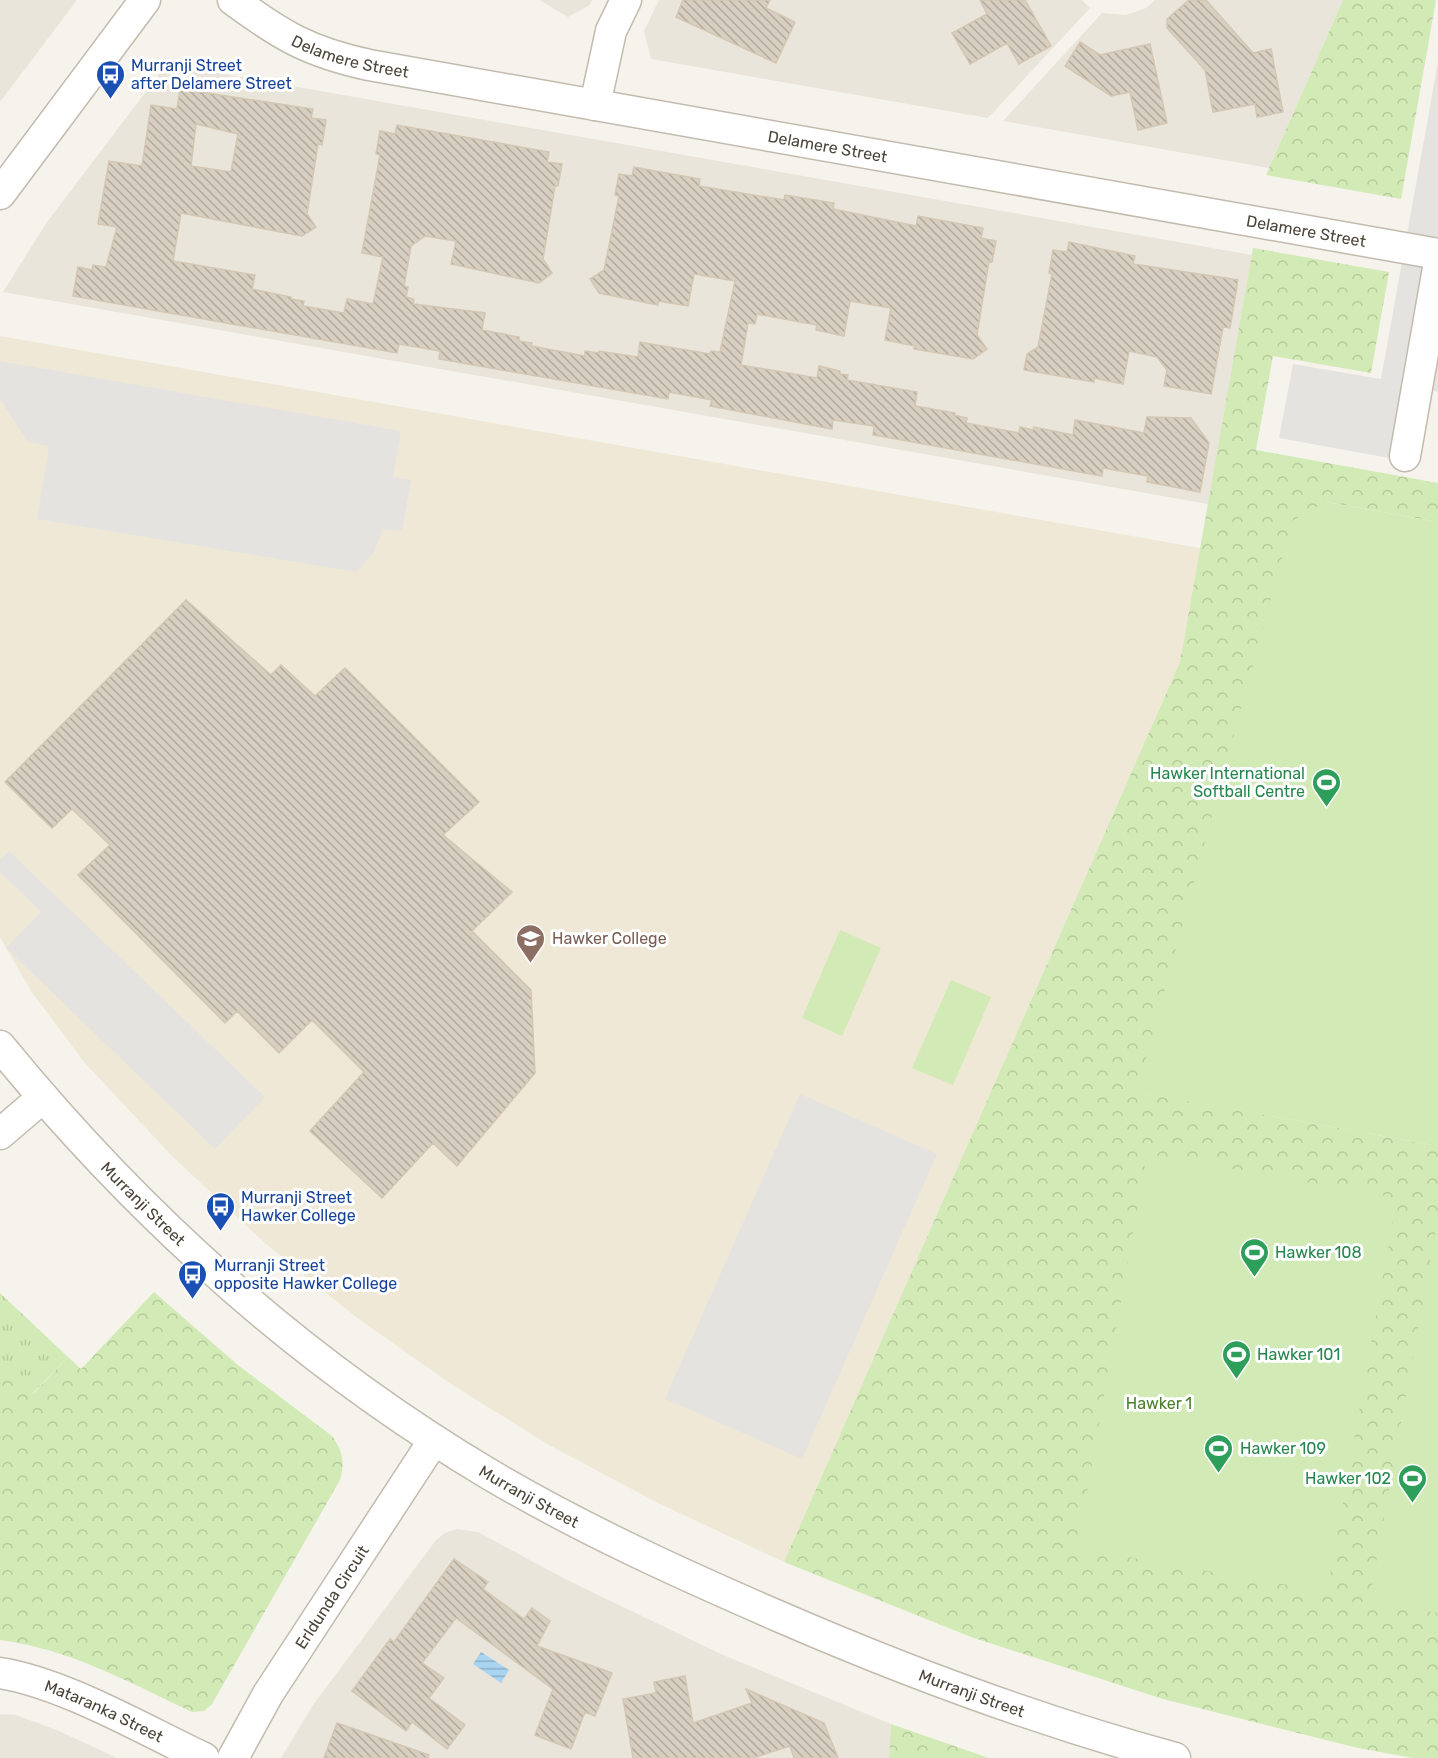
<svg xmlns="http://www.w3.org/2000/svg" width="1438" height="1758" font-family="Rubik,sans-serif">
  <style>
    .residential { fill: #eae5da }
    .education { fill: #efe8d6 }
    .grass { fill: url(#grass-tufts) }
    .park { fill: url(#park-crowns) }
    .garden { fill: #d2eab5 }
    .parking { fill: #e5e3e0 }
    .water { fill: url(#water-rules) }
    .building { fill: url(#building-back-hatch); stroke: #d3c7b4; stroke-width: 1.5; fill-rule: evenodd }
    .lines { fill: none; stroke-linecap: round; stroke-linejoin: round }
    .minor-casing { stroke: #c2bbae; stroke-width: 33 }
    .minor { stroke: #fff; stroke-width: 30 }
    .labels { text-anchor: middle; dominant-baseline: central; stroke-width: 6; stroke-linejoin: round; paint-order: stroke }
    .street-label { font-size: 16px; fill: #4b4439; stroke: #fff }
    .transit-label { font-size: 16px; fill: #164399; stroke: #fff; text-anchor: start }
    .leisure-label { font-size: 16px; fill: #27864d; stroke: #fff; text-anchor: start }
    .education-label { font-size: 16px; fill: #785e54; stroke: #fff; text-anchor: start }
    .park-label { font-size: 16px; fill: #4a7f2a; stroke: #fff }
  </style>
  <defs>
    <pattern id="grass-tufts" width="24" height="20" patternUnits="userSpaceOnUse" patternTransform="scale(1.5)"><rect width="24" height="20" fill="#d2eab5"/><path d="M3 7l-1-3M5 7V3M7 7l1-3M15 17l-1-3M17 17v-4M19 17l1-3" fill="none" stroke="#b6ca9c"/></pattern>
    <pattern id="park-crowns" width="20" height="18" patternUnits="userSpaceOnUse" patternTransform="scale(1.5)"><rect width="20" height="18" fill="#d2eab5"/><path d="M2 6a3 3 0 1 1 6 0M12 15a3 3 0 1 1 6 0" fill="none" stroke="#b6ca9c"/></pattern>
    <pattern id="water-rules" width="6" height="5" patternUnits="userSpaceOnUse" patternTransform="scale(1.5)"><rect width="6" height="5" fill="#a9d4f2"/><path d="M0 2.5h6" fill="none" stroke="#8caec5"/></pattern>
    <pattern id="building-back-hatch" width="6" height="6" patternUnits="userSpaceOnUse" patternTransform="scale(1.5)"><rect width="6" height="6" fill="#d8cfc1"/><path d="M-1 5l2 2M0 0l6 6M5-1l2 2" fill="none" stroke="#b1aa9e"/></pattern>
  </defs>
  <rect width="100%" height="100%" fill="#f6f3ec"/>
  <path class="residential" d="M 0,0 L 77,0 L 0,102 Z
    M 539,0 L 592,0 L 590,5 L 568,17 Z
    M 659,0 L 1082,0 L 1090,8 L 988,118 L 651,59 L 644,31 Z
    M 1155,0 L 1343,0 L 1269,168 L 1003,121 L 1102,13 L 1126,15 L 1146,8 Z
    M 167,64 L 1252,255 L 1208,504 L 3,292 L 47,222 Z
    M 457,1529 L 478,1532 L 567,1580 L 721,1654 L 891,1724 L 889,1758 L 281,1758 L 313,1705 L 436,1540 L 445,1533 Z
    M 0,1714 L 16,1715 L 59,1731 L 117,1758 L 0,1758 Z"/>
  <path class="education" d="M 0,336 L 1200,548 L 1180,662 L 784,1562 L 658,1503 L 549,1445 L 451,1384 L 356,1317 L 266,1244 L 172,1156 L 84,1062 L 31,991 L 0,937 Z"/>
  <path class="grass" d="M 0,1293 L 68,1357 L 32,1394 L 0,1364 Z"/>
  <path class="park" d="M 1343,0 L 1436,0 L 1401,199 L 1266,175 Z
    M 1253,248 L 1389,272 L 1371,373 L 1273,356 L 1256,450 L 1438,483 L 1438,522 L 1326,502 L 1138,1092 L 1438,1146 L 1438,1758 L 1413,1758 L 1358,1748 L 1163,1699 L 971,1637 L 784,1562 L 1180,662 Z
    M 154,1292 L 239,1366 L 332,1436 C 343,1452 345,1462 340,1480 L 212,1704 L 204,1711 L 192,1712 C 128,1682 70,1649 0,1640 L 0,1364 L 33,1394 L 68,1357 L 81,1369 Z
    M 891,1724 L 989,1758 L 889,1758 Z"/>
  <path class="garden" d="M 1325,502 L 1438,522 L 1438,1146 L 1137,1092 L 1292,521 Z
    M 840,930 L 881,948 L 842,1036 L 802,1018 Z
    M 951,980 L 991,997 L 953,1085 L 912,1068 Z
    M 1147,1154 L 1397,1198 L 1327,1592 L 1077,1548 Z
    M 1438,1217 L 1438,1613 L 1369,1601 Z"/>
  <path class="parking" d="M 1438,62 L 1438,392 L 1425,389 L 1411,462 L 1279,438 L 1293,364 L 1381,379 Z
    M 0,361 L 401,431 L 393,477 L 411,480 L 402,531 L 383,529 L 374,552 L 357,572 L 37,519 L 49,446 L 28,442 L 0,399 Z
    M 9,851 L 265,1097 L 215,1149 L 6,948 L 41,912 L 0,872 L 0,860 Z
    M 800,1094 L 937,1154 L 802,1459 L 665,1399 Z"/>
  <path class="water" d="M 481,1652 L 509,1670 L 501,1683 L 473,1664 Z"/>
  <path class="building" d="M 683,0 L 770,0 L 766,8 L 795,22 L 776,63 L 676,17 Z
    M 980,0 L 1025,0 L 1051,46 L 1019,64 L 1007,43 L 970,64 L 952,33 L 987,14 Z
    M 1189,0 L 1206,0 L 1253,53 L 1271,49 L 1283,112 L 1257,117 L 1255,104 L 1213,112 L 1205,70 L 1167,28 L 1167,19 Z
    M 1080,42 L 1100,55 L 1150,44 L 1167,123 L 1138,130 L 1130,92 L 1111,96 L 1065,66 Z
    M 180,89 L 313,109 L 311,118 L 326,120 L 322,145 L 318,144 L 307,214 L 316,227 L 302,236 L 181,213 L 173,261 L 255,275 L 252,289 L 291,297 L 291,299 L 304,301 L 303,306 L 344,313 L 347,299 L 373,304 L 383,257 L 362,253 L 380,155 L 376,154 L 380,131 L 395,134 L 397,125 L 549,152 L 547,162 L 562,164 L 558,186 L 555,186 L 543,259 L 552,273 L 539,283 L 451,264 L 456,241 L 425,236 L 411,246 L 404,286 L 408,287 L 406,297 L 414,299 L 413,304 L 485,313 L 482,330 L 519,337 L 519,341 L 532,343 L 531,346 L 585,356 L 585,351 L 599,353 L 599,351 L 638,357 L 640,342 L 710,354 L 711,351 L 720,352 L 735,281 L 694,274 L 688,306 L 658,301 L 658,305 L 599,293 L 590,279 L 604,270 L 619,196 L 615,195 L 619,174 L 632,176 L 634,167 L 700,179 L 699,186 L 784,200 L 785,195 L 834,203 L 833,209 L 916,226 L 918,216 L 983,228 L 981,238 L 996,241 L 992,262 L 989,261 L 977,335 L 987,349 L 973,359 L 914,349 L 915,346 L 885,340 L 891,308 L 850,301 L 844,336 L 816,330 L 817,325 L 757,314 L 755,324 L 748,323 L 741,365 L 817,378 L 819,366 L 840,371 L 840,374 L 848,375 L 847,380 L 917,392 L 915,406 L 955,413 L 954,415 L 967,418 L 966,423 L 1019,433 L 1020,427 L 1033,430 L 1034,427 L 1073,435 L 1075,420 L 1144,433 L 1147,417 L 1191,418 L 1209,443 L 1200,492 L 1147,482 L 1148,476 L 1103,468 L 1102,476 L 873,435 L 874,426 L 833,420 L 832,429 L 710,406 L 712,400 L 669,392 L 668,399 L 439,359 L 440,351 L 399,344 L 397,353 L 73,296 L 78,267 L 92,270 L 93,265 L 106,267 L 117,227 L 98,224 L 109,161 L 142,166 L 151,105 L 177,109 ZM 196,124 L 238,134 L 231,172 L 191,166 Z
    M 1069,242 L 1135,256 L 1133,264 L 1238,280 L 1230,328 L 1223,327 L 1211,394 L 1164,386 L 1167,370 L 1157,357 L 1129,351 L 1123,384 L 1094,378 L 1094,382 L 1024,370 L 1027,354 L 1038,347 L 1052,274 L 1049,273 L 1053,250 L 1067,252 Z
    M 186,600 L 271,675 L 281,665 L 315,696 L 345,668 L 479,802 L 443,835 L 512,892 L 472,931 L 531,990 L 535,1073 L 457,1166 L 433,1143 L 382,1198 L 310,1131 L 364,1072 L 312,1020 L 279,1053 L 237,1011 L 225,1023 L 78,875 L 110,845 L 72,809 L 52,828 L 5,782 Z
    M 454,1559 L 488,1582 L 483,1589 L 524,1619 L 532,1608 L 550,1621 L 537,1646 L 612,1673 L 595,1716 L 585,1712 L 571,1749 L 535,1735 L 553,1689 L 456,1618 L 422,1663 L 444,1678 L 429,1698 L 465,1725 L 447,1749 L 412,1722 L 406,1731 L 352,1691 L 390,1639 L 394,1642 Z
    M 685,1676 L 693,1723 L 752,1703 L 746,1689 L 824,1723 L 838,1758 L 794,1758 L 790,1746 L 753,1758 L 633,1758 L 623,1699 L 656,1693 L 654,1682 Z
    M 337,1723 L 429,1755 L 428,1758 L 324,1758 Z"/>
  <g class="lines">
    <defs>
      <g id="minor">
        <path id="s1" d="M 233,0 C 282,36 309,52 369,65 L 1438,254"/>
        <path d="M 595,105 L 611,31 L 626,0"/>
        <path d="M 0,194 L 145,0"/>
        <path d="M 1405,456 L 1438,268"/>
        <path id="s2" d="M 0,1046 C 138,1215 301,1362 489,1474 C 582,1529 679,1573 778,1616 C 907,1672 1039,1721 1175,1758"/>
        <path d="M 0,1134 L 42,1098"/>
        <path id="s3" d="M 0,1673 C 64,1683 144,1730 204,1758"/>
        <path id="s4" d="M 233,1758 L 268,1694 L 434,1440"/>
      </g>
    </defs>
    <use href="#minor" class="minor-casing"/>
    <use href="#minor" class="minor"/>
  </g>
  <defs>
    <symbol id="bus-pin" viewBox="-11 -11 22 30"><path d="M0 17L-7.5 6A9.5 9.5 0 1 1 7.5 6Z" fill="#1a4fb4" stroke="#fff"/><path d="M-5-6H5V4H4V6H2V4H-2V6H-4V4H-5ZM-3.5-4V0h7V-4ZM-3.5 1.2v1.5H-2V1.2ZM2 1.2v1.5H3.5V1.2Z" fill="#fff"/></symbol>
    <symbol id="stadium-pin" viewBox="-11 -11 22 30"><path d="M0 17L-7.5 6A9.5 9.5 0 1 1 7.5 6Z" fill="#2e9e5b" stroke="#fff"/><path d="M0-5a6.5 5 0 1 0 0 10a6.5 5 0 1 0 0-10ZM-3.5-1.8h7v3.6h-7Z" fill="#fff"/></symbol>
    <symbol id="school-pin" viewBox="-11 -11 22 30"><path d="M0 17L-7.5 6A9.5 9.5 0 1 1 7.5 6Z" fill="#8d6e63" stroke="#fff"/><path d="M0-5L7-2L0 1L-7-2ZM-4 1L0 2.5L4 1V4Q0 6-4 4Z" fill="#fff"/></symbol>
  </defs>
  <g fill-rule="evenodd">
    <use href="#bus-pin" x="94" y="58" width="33" height="45"/>
    <use href="#stadium-pin" x="1310" y="766" width="33" height="45"/>
    <use href="#school-pin" x="514" y="922" width="33" height="45"/>
    <use href="#bus-pin" x="204" y="1190" width="33" height="45"/>
    <use href="#stadium-pin" x="1238" y="1236" width="33" height="45"/>
    <use href="#bus-pin" x="176" y="1258" width="33" height="45"/>
    <use href="#stadium-pin" x="1220" y="1338" width="33" height="45"/>
    <use href="#stadium-pin" x="1202" y="1432" width="33" height="45"/>
    <use href="#stadium-pin" x="1396" y="1462" width="33" height="45"/>
  </g>
  <g class="labels">
    <g class="street-label">
      <text stroke="none"><textPath href="#s1" startOffset="132">Delamere Street</textPath></text>
      <text stroke="none"><textPath href="#s1" startOffset="618">Delamere Street</textPath></text>
      <text stroke="none"><textPath href="#s1" startOffset="1104">Delamere Street</textPath></text>
      <text stroke="none"><textPath href="#s2" startOffset="213">Murranji Street</textPath></text>
      <text stroke="none"><textPath href="#s2" startOffset="699">Murranji Street</textPath></text>
      <text stroke="none"><textPath href="#s4" startOffset="189">Erldunda Circuit</textPath></text>
      <text stroke="none"><textPath href="#s2" startOffset="1184">Murranji Street</textPath></text>
      <text stroke="none"><textPath href="#s3" startOffset="111">Mataranka Street</textPath></text>
    </g>
    <g class="transit-label">
      <text x="131" y="65">Murranji Street<tspan x="131" dy="18">after Delamere Street</tspan></text>
      <text x="241" y="1197">Murranji Street<tspan x="241" dy="18">Hawker College</tspan></text>
      <text x="214" y="1265">Murranji Street<tspan x="214" dy="18">opposite Hawker College</tspan></text>
    </g>
    <g class="leisure-label">
      <text x="1305" y="773" text-anchor="end">Hawker International<tspan x="1305" dy="18">Softball Centre</tspan></text>
      <text x="1275" y="1252">Hawker 108</text>
      <text x="1257" y="1354">Hawker 101</text>
      <text x="1240" y="1448">Hawker 109</text>
      <text x="1391" y="1478" text-anchor="end">Hawker 102</text>
    </g>
    <g class="education-label">
      <text x="552" y="938">Hawker College</text>
    </g>
    <g class="park-label">
      <text x="1159" y="1403">Hawker 1</text>
    </g>
  </g>
</svg>
